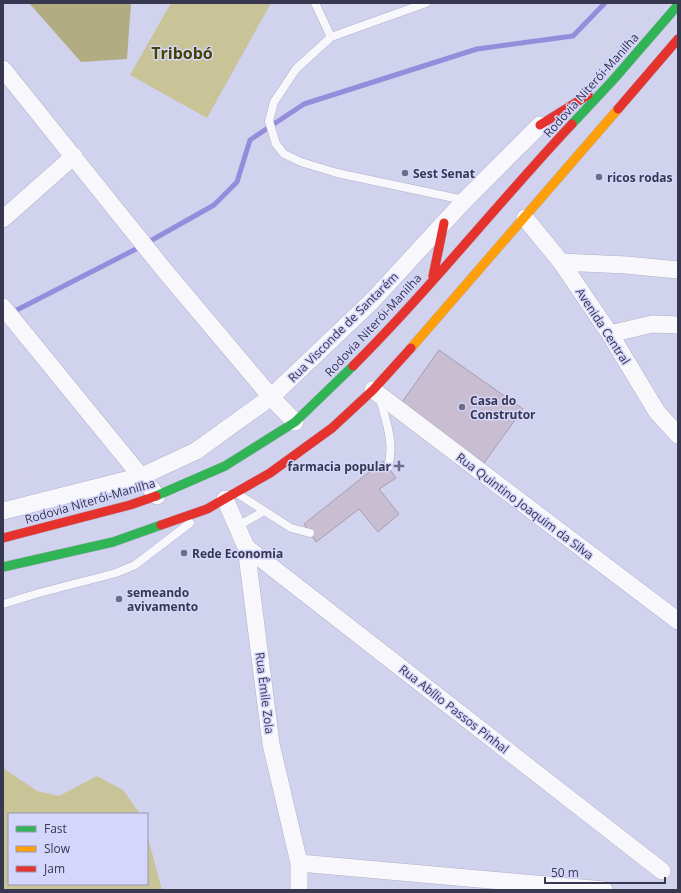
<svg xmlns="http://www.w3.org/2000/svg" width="681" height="893" font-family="'Open Sans',sans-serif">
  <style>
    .green { fill: #c8c497 }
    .forest { fill: #b1ac81 }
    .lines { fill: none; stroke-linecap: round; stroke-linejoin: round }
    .stream { stroke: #938edc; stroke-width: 5 }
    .building { fill: #c9bed1; stroke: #a89eb0 }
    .lane-casing { stroke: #b1b1c8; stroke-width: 9 }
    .street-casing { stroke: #b1b1c8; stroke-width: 18 }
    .fast-casing { stroke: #b1b1c8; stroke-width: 10 }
    .slow-casing { stroke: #b1b1c8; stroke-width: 10 }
    .jam-casing { stroke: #b1b1c8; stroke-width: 10 }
    .path { stroke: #d4d5de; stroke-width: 2.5; stroke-dasharray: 2 2; stroke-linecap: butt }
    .lane { stroke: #f8f8fc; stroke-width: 8 }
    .street { stroke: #f8f8fc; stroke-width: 17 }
    .fast { stroke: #30b455; stroke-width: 9 }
    .slow { stroke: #ff9f0a; stroke-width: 9 }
    .jam { stroke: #e5322d; stroke-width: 9 }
    .poi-dot { fill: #6d6d87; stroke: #d5d6fb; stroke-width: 1.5 }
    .labels { text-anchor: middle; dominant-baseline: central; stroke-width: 3; stroke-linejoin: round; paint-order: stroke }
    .street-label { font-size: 12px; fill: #373750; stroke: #d5d6fb }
    .poi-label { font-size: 12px; font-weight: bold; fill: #373750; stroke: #d5d6fb; text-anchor: start }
    .district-label { font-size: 16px; font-weight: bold; fill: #484200; stroke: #d5d6fb }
  </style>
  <rect width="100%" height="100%" fill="#d1d2ed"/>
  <path class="green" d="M 171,3 L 271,3 L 207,118 L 130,75 Z
    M 3,768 L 37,791 L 59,796 L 97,776 L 123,790 L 140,814 L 9,814 L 9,884 L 147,884 L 147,834 L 162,890 L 3,890 Z"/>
  <path class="forest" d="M 29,3 L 131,3 L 127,59 L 81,62 Z"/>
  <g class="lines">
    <path class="stream" d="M 11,313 L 136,249 L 214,205 L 237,182 L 250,140 L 304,104 L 477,49 L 573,36 L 605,3"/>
  </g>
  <path class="building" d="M 439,350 L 523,409 L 484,463 L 400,405 Z
    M 383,461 L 396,478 L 379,489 L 399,514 L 378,532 L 359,509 L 316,542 L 304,524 Z"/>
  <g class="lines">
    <defs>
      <path id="lane" d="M 315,3 L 331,37
        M 426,3 L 331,37 L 296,69 L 274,102 L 269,121 L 276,144 L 284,154 L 301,162 L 337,173 L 464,200
        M 380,399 C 386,421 395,444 388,467
        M 238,494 L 291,528 L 310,533
        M 238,526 L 264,511
        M 3,604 L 39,593 L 116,573 L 135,565 L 190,523"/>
      <path id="street" d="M 3,69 L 165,271 L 271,397 L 295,422
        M 525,218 L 561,262 L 610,334 L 657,412 L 678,435
        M 3,219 L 74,156
        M 561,262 L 626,265 L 678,270
        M 3,307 L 157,496
        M 610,334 L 652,324 L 678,325
        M 373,390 L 678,621
        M 225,499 L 246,547 L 271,744 L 299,863 L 299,890
        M 3,511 L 142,476 L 196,451 L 271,397 L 372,301 L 465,200 L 540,125
        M 246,547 L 662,871
        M 299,863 L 604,890"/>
      <path id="fast" d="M 572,124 L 614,79 L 678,5
        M 156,496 L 225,466 L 295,422 L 353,366
        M 3,567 L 113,542 L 161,525"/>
      <path id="slow" d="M 411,348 L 618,109"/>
      <path id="jam" d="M 618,109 L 678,39
        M 540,125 L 588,95
        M 433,276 L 444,223
        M 353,366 C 430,289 497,204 572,124
        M 161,525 L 207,509 L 270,473 L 332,428 L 373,390 L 411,348
        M 3,538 L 130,505 L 156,496"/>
    </defs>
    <use href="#lane" class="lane-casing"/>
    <use href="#street" class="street-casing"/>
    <use href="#fast" class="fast-casing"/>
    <use href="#slow" class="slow-casing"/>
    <use href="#jam" class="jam-casing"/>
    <path class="path" d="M 583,77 L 646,3
      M 3,481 L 37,475 L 37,485"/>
    <use href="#lane" class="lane"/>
    <use href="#street" class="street"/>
    <use href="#fast" class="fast"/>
    <use href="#slow" class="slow"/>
    <use href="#jam" class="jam"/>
  </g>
  <g class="poi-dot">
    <circle cx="405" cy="173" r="4"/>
    <circle cx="599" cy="177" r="4"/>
    <circle cx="462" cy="407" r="4"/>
    <path d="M397 460h4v4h4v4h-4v4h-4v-4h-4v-4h4z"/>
    <circle cx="184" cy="553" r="4"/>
    <circle cx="119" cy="599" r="4"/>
  </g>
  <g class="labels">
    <g class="street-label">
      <text transform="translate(591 85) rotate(-48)">Rodovia Niterói-Manilha</text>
      <text transform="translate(373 325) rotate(-47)">Rodovia Niterói-Manilha</text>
      <text transform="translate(603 326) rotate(57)">Avenida Central</text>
      <text transform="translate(343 327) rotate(-45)">Rua Visconde de Santarém</text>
      <text transform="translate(90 501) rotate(-16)">Rodovia Niterói-Manilha</text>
      <text transform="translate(525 506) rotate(37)">Rua Quintino Joaquim da Silva</text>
      <text transform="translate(265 693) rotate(83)">Rua Êmile Zola</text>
      <text transform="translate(454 709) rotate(38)">Rua Abílio Passos Pinhal</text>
    </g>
    <g class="poi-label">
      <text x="413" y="173">Sest Senat</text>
      <text x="607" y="177">ricos rodas</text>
      <text x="470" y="400">Casa do<tspan x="470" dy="14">Construtor</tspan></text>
      <text x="391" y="466" text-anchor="end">farmacia popular</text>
      <text x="192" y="553">Rede Economia</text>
      <text x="127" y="592">semeando<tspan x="127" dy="14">avivamento</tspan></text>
    </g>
    <g class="district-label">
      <text x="182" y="53">Tribobó</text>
    </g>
  </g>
  <rect width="681" height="893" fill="none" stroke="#373750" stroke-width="8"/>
  <rect x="8" y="813" width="140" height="72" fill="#d5d6fb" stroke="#9696b7"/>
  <rect x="16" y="826" width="20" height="6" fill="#30b455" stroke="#9696b7"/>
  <text x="44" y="833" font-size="12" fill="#373750">Fast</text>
  <rect x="16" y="846" width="20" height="6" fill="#ff9f0a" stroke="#9696b7"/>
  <text x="44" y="853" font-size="12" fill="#373750">Slow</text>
  <rect x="16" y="866" width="20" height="6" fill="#e5322d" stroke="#9696b7"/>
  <text x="44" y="873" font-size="12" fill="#373750">Jam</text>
  <path d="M545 877v6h120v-6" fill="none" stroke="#373750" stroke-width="2"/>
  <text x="551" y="877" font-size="12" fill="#373750" stroke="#d5d6fb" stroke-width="3" paint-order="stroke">50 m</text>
</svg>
